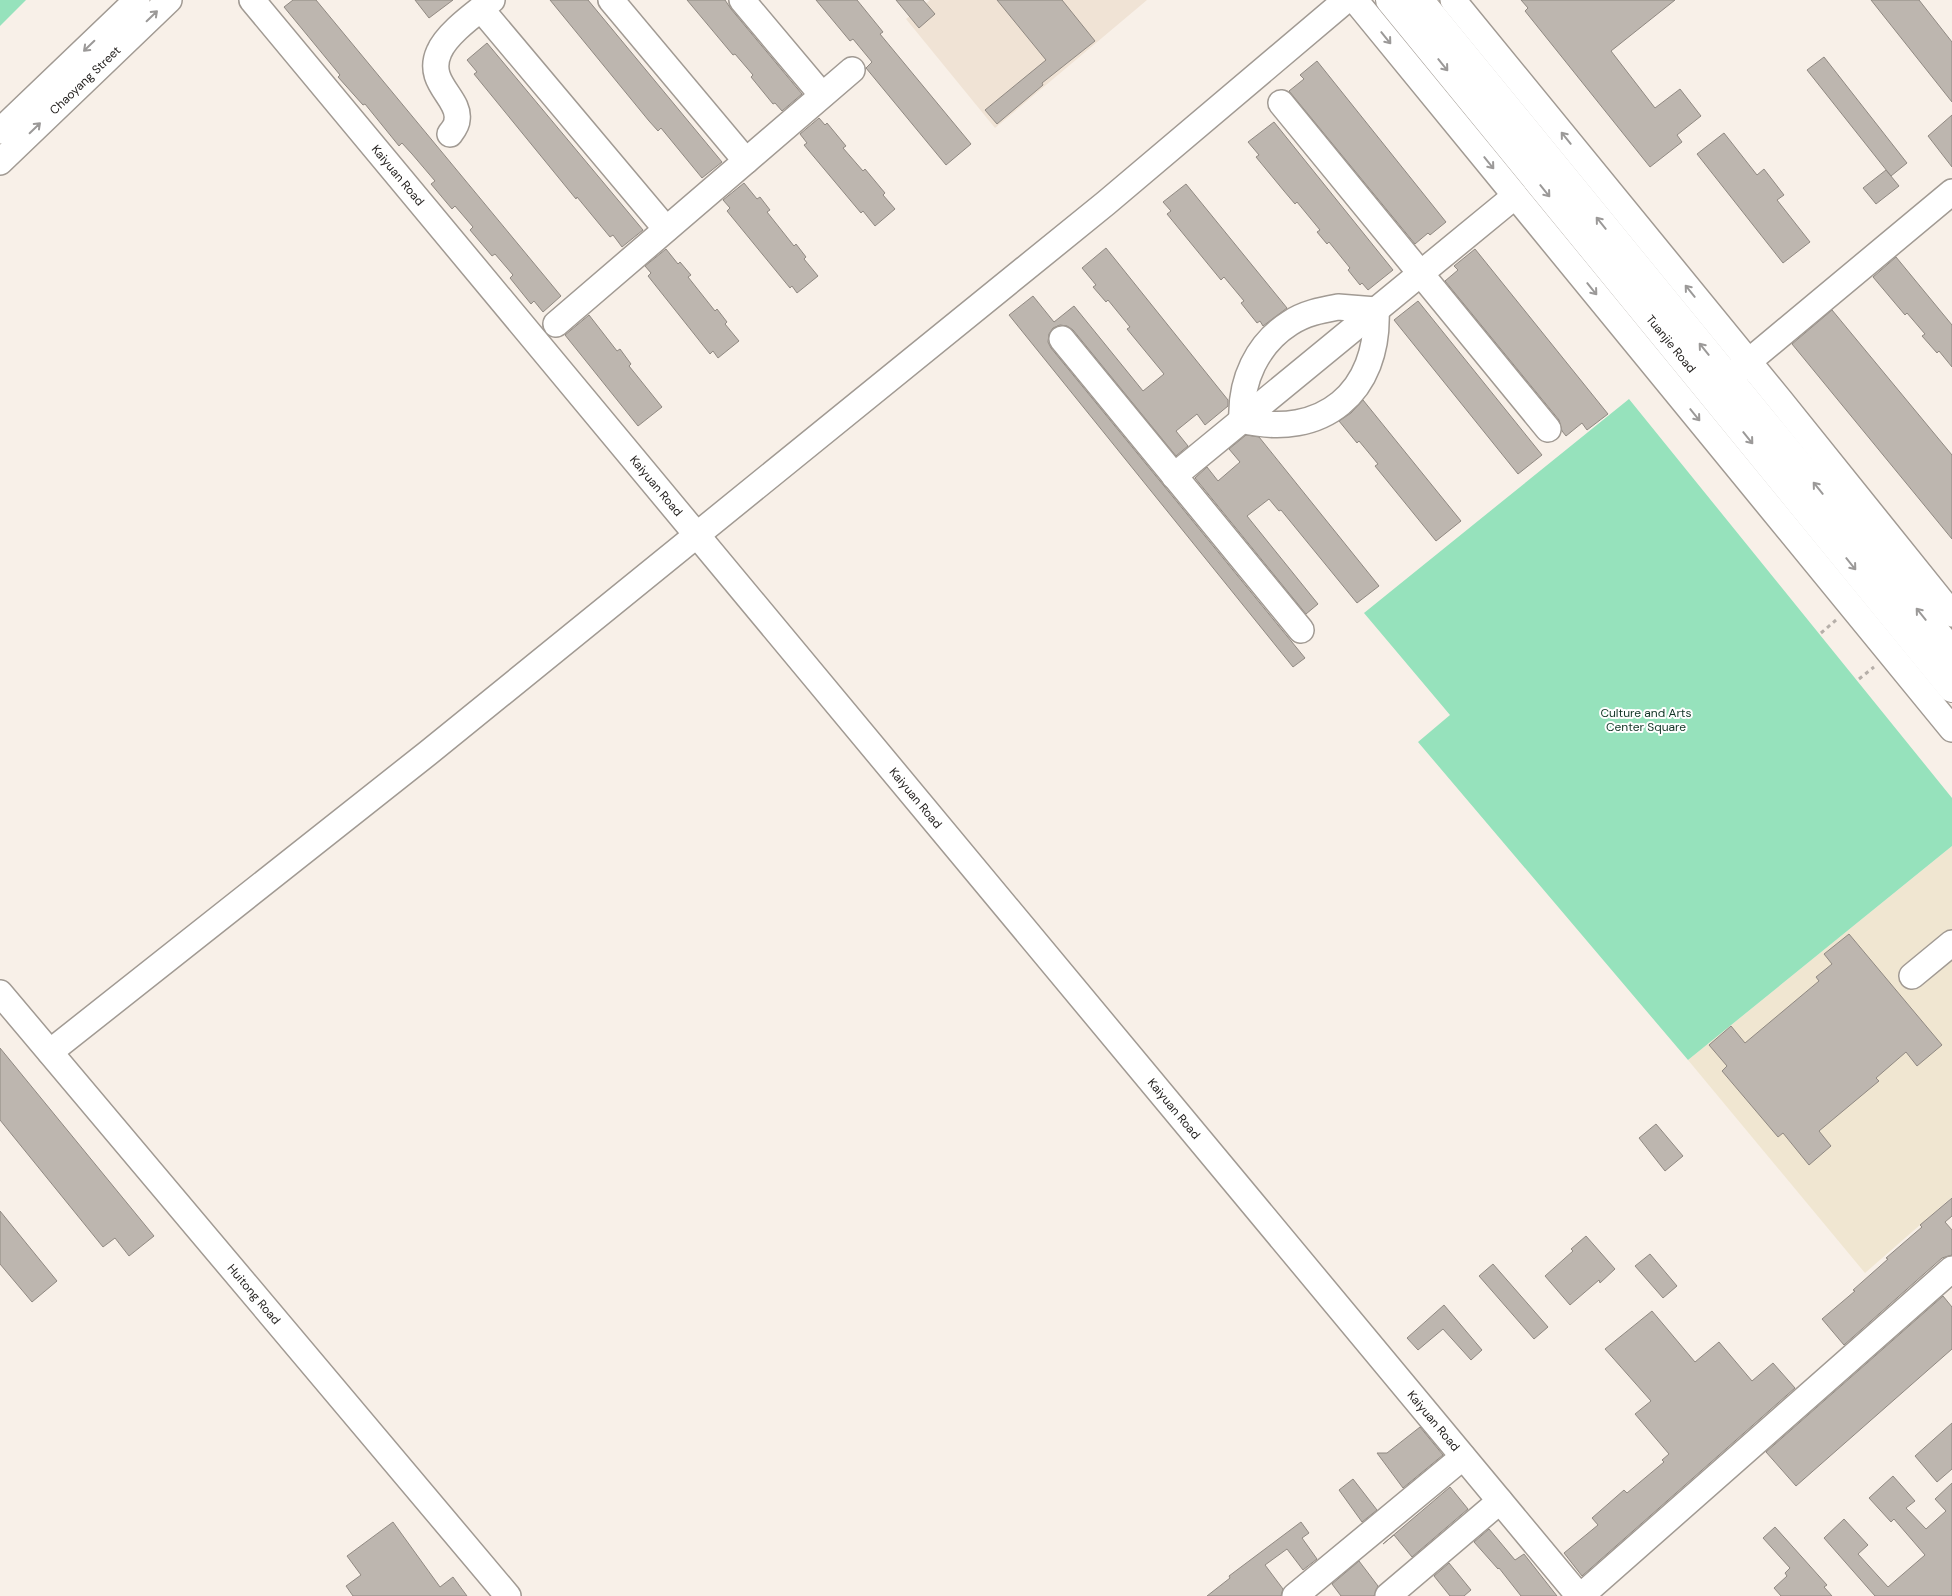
<svg xmlns="http://www.w3.org/2000/svg" width="1952" height="1596" font-family="'DM Sans',sans-serif">
  <style>
    .commercial { fill: #f0e6d1 }
    .built { fill: #f0e3d5 }
    .green { fill: #96e2bc }
    .building { fill: #bdb6af; stroke: #908982 }
    .lines { fill: none; stroke-linecap: round; stroke-linejoin: round }
    .minor-casing { stroke: #a19a93; stroke-width: 28 }
    .major-casing { stroke: #a19a93; stroke-width: 30 }
    .path { stroke: #b6afa9; stroke-width: 3; stroke-dasharray: 4 4; stroke-linecap: butt }
    .minor { stroke: #fff; stroke-width: 25 }
    .major { stroke: #fff; stroke-width: 28 }
    .oneway { stroke: #9b9998 }
    .labels { text-anchor: middle; dominant-baseline: central; stroke-width: 4; stroke-linejoin: round; paint-order: stroke }
    .street-label { font-size: 12px; fill: #201d1b; stroke: #fefefe }
    .park-label { font-size: 12px; fill: #113425; stroke: #fefefe }
  </style>
  <rect width="100%" height="100%" fill="#f8f0e8"/>
  <path class="commercial" d="M 1952,846 L 1952,1197 L 1865,1273 L 1688,1060 Z"/>
  <path class="built" d="M 930,0 L 1147,0 L 995,128 L 906,19 Z"/>
  <path class="green" d="M 0,0 L 26,0 L 0,26 Z
    M 1629,399 L 1952,798 L 1952,846 L 1688,1060 L 1418,742 L 1450,715 L 1364,613 Z"/>
  <path class="building" d="M 293,0 L 316,0 L 561,296 L 543,312 L 534,301 L 531,304 L 510,278 L 513,275 L 495,254 L 492,256 L 470,230 L 473,227 L 455,206 L 452,209 L 431,184 L 435,181 L 412,154 L 402,143 L 399,146 L 365,104 L 363,105 L 338,77 L 340,75 L 284,7 Z
    M 415,0 L 453,0 L 429,18 Z
    M 550,0 L 588,0 L 722,162 L 702,178 L 661,128 L 658,131 L 649,121 Z
    M 687,0 L 725,0 L 731,9 L 802,94 L 782,111 L 775,103 L 773,104 L 751,77 L 753,75 L 735,54 L 733,55 Z
    M 816,0 L 857,0 L 883,32 L 880,34 L 971,144 L 946,165 L 866,68 L 872,62 L 853,39 L 850,41 Z
    M 896,0 L 923,0 L 935,14 L 919,28 Z
    M 997,0 L 1062,0 L 1095,41 L 1042,83 L 1043,85 L 997,124 L 985,110 L 1046,60 Z
    M 1521,0 L 1675,0 L 1611,51 L 1655,108 L 1680,89 L 1701,116 L 1677,135 L 1682,142 L 1650,167 L 1525,11 L 1528,8 Z
    M 1871,0 L 1919,0 L 1952,42 L 1952,102 Z
    M 487,43 L 643,230 L 622,247 L 613,235 L 610,237 L 577,197 L 576,199 L 474,74 L 477,72 L 467,60 Z
    M 1824,57 L 1907,163 L 1891,176 L 1807,70 Z
    M 1317,61 L 1446,222 L 1430,235 L 1428,233 L 1415,244 L 1289,91 L 1304,79 L 1300,75 Z
    M 1952,115 L 1952,167 L 1928,136 Z
    M 819,118 L 825,125 L 827,123 L 846,146 L 843,148 L 863,171 L 865,169 L 885,193 L 883,195 L 895,209 L 875,226 L 863,211 L 861,213 L 804,145 L 807,143 L 800,134 Z
    M 1274,122 L 1393,270 L 1368,290 L 1362,283 L 1360,285 L 1348,270 L 1350,268 L 1329,242 L 1327,244 L 1317,232 L 1320,230 L 1297,202 L 1295,204 L 1284,191 L 1256,157 L 1259,155 L 1248,142 Z
    M 1724,133 L 1757,175 L 1764,169 L 1784,195 L 1777,200 L 1810,242 L 1783,263 L 1697,154 Z
    M 1886,170 L 1899,186 L 1876,204 L 1863,188 Z
    M 744,183 L 757,199 L 760,197 L 770,210 L 767,212 L 794,246 L 796,244 L 806,257 L 804,259 L 818,276 L 797,293 L 792,286 L 790,288 L 727,211 L 730,208 L 723,200 Z
    M 1186,184 L 1287,308 L 1263,326 L 1260,321 L 1257,323 L 1241,303 L 1244,301 L 1224,277 L 1221,280 L 1167,214 L 1171,211 L 1163,202 Z
    M 1106,248 L 1228,400 L 1228,406 L 1205,425 L 1197,414 L 1176,431 L 1188,446 L 1176,456 L 1073,330 L 1067,326 L 1060,325 L 1053,328 L 1049,334 L 1048,342 L 1051,348 L 1305,658 L 1293,667 L 1009,315 L 1033,296 L 1054,322 L 1074,306 L 1143,391 L 1164,374 L 1127,329 L 1130,327 L 1108,300 L 1106,302 L 1093,287 L 1096,285 L 1082,268 Z
    M 666,249 L 678,264 L 680,262 L 691,275 L 688,277 L 715,311 L 717,309 L 727,322 L 725,324 L 739,341 L 718,358 L 713,351 L 710,354 L 648,276 L 651,273 L 645,266 Z
    M 1475,249 L 1608,414 L 1587,430 L 1582,423 L 1566,436 L 1562,431 L 1559,420 L 1445,281 L 1458,270 L 1454,266 Z
    M 1896,257 L 1952,325 L 1952,367 L 1939,351 L 1937,353 L 1922,336 L 1925,334 L 1907,313 L 1905,315 L 1873,277 Z
    M 1418,301 L 1542,455 L 1518,474 L 1394,320 Z
    M 1832,310 L 1952,455 L 1952,539 L 1792,344 Z
    M 589,315 L 617,351 L 620,349 L 631,364 L 629,366 L 662,407 L 638,426 L 565,335 Z
    M 1363,400 L 1461,521 L 1436,541 L 1375,466 L 1378,464 L 1359,441 L 1357,443 L 1339,421 L 1351,413 Z
    M 1246,435 L 1259,437 L 1379,586 L 1357,603 L 1281,510 L 1279,511 L 1269,499 L 1247,516 L 1318,604 L 1306,614 L 1195,478 L 1207,467 L 1218,481 L 1240,462 L 1229,449 Z
    M 1849,934 L 1942,1045 L 1917,1066 L 1906,1052 L 1876,1078 L 1879,1081 L 1819,1131 L 1831,1146 L 1809,1165 L 1783,1133 L 1778,1137 L 1722,1071 L 1727,1066 L 1709,1045 L 1731,1026 L 1745,1043 L 1819,981 L 1816,977 L 1832,964 L 1824,954 Z
    M 0,1048 L 154,1236 L 129,1256 L 115,1238 L 103,1247 L 0,1120 Z
    M 1656,1124 L 1683,1156 L 1665,1171 L 1639,1138 Z
    M 1952,1198 L 1952,1216 L 1945,1222 L 1952,1230 L 1952,1255 L 1942,1258 L 1844,1345 L 1822,1319 L 1855,1291 L 1853,1290 L 1888,1259 L 1886,1258 L 1922,1227 L 1920,1225 Z
    M 0,1211 L 57,1281 L 32,1302 L 0,1264 Z
    M 1586,1236 L 1615,1269 L 1600,1283 L 1599,1280 L 1570,1305 L 1545,1276 L 1573,1251 L 1571,1249 Z
    M 1650,1254 L 1677,1286 L 1663,1298 L 1635,1266 Z
    M 1493,1264 L 1548,1327 L 1534,1339 L 1479,1276 Z
    M 1943,1296 L 1952,1307 L 1952,1349 L 1796,1486 L 1766,1452 Z
    M 1444,1305 L 1482,1350 L 1471,1360 L 1443,1329 L 1418,1350 L 1407,1338 Z
    M 1652,1311 L 1695,1362 L 1719,1342 L 1752,1381 L 1773,1363 L 1795,1388 L 1582,1576 L 1564,1553 L 1598,1525 L 1592,1518 L 1624,1490 L 1627,1493 L 1664,1462 L 1662,1460 L 1669,1454 L 1635,1414 L 1651,1401 L 1605,1349 Z
    M 1952,1423 L 1952,1469 L 1937,1482 L 1915,1456 Z
    M 1420,1427 L 1443,1455 L 1403,1488 L 1377,1453 L 1387,1453 Z
    M 1893,1476 L 1915,1501 L 1906,1508 L 1926,1529 L 1946,1511 L 1935,1499 L 1952,1483 L 1952,1596 L 1875,1596 L 1824,1538 L 1844,1519 L 1868,1545 L 1858,1554 L 1888,1587 L 1925,1555 L 1894,1519 L 1891,1522 L 1869,1498 Z
    M 1353,1479 L 1377,1510 L 1362,1522 L 1339,1490 Z
    M 1450,1487 L 1468,1509 L 1412,1557 L 1394,1535 L 1383,1544 Z
    M 393,1522 L 440,1587 L 453,1577 L 467,1596 L 353,1596 L 346,1586 L 361,1575 L 347,1556 Z
    M 1301,1522 L 1309,1533 L 1302,1538 L 1317,1559 L 1303,1570 L 1287,1549 L 1265,1565 L 1283,1589 L 1281,1596 L 1207,1596 L 1230,1578 L 1229,1576 Z
    M 1775,1527 L 1827,1585 L 1824,1587 L 1832,1596 L 1781,1596 L 1774,1588 L 1787,1576 L 1785,1573 L 1790,1568 L 1763,1538 Z
    M 1489,1529 L 1515,1560 L 1524,1554 L 1557,1596 L 1521,1596 L 1499,1568 L 1498,1569 L 1474,1542 Z
    M 1359,1561 L 1378,1586 L 1374,1596 L 1341,1596 L 1332,1584 Z
    M 1449,1563 L 1471,1590 L 1464,1596 L 1450,1596 L 1434,1576 Z"/>
  <g class="lines">
    <defs>
      <g id="minor">
        <path id="s1" d="M 252,0 L 1579,1596"/>
        <path d="M 611,0 L 746,161"/>
        <path d="M 742,0 L 822,95"/>
        <path d="M 1355,0 L 1952,729"/>
        <path d="M 1453,0 L 1780,400 L 1952,614"/>
        <path d="M 481,9 L 666,229"/>
        <path d="M 1281,103 L 1548,429"/>
        <path d="M 0,131 L 137,0"/>
        <path d="M 450,134 C 453,130 457,125 457,120 C 461,98 425,83 439,52 C 447,33 476,13 492,0"/>
        <path id="s2" d="M 0,162 L 169,0"/>
        <path d="M 1338,307 L 1376,310 C 1380,392 1322,440 1242,420 C 1240,381 1257,344 1290,323 C 1305,313 1322,310 1338,307 Z"/>
        <path d="M 556,324 L 852,70"/>
        <path d="M 1062,339 L 1301,630"/>
        <path d="M 1736,372 L 1952,192"/>
        <path d="M 1174,476 L 1515,196"/>
        <path d="M 1912,976 L 1952,943"/>
        <path id="s3" d="M 0,993 L 508,1596"/>
        <path d="M 50,1052 L 428,753 L 1106,203 L 1346,0"/>
        <path d="M 1295,1596 L 1463,1457"/>
        <path d="M 1388,1596 L 1500,1501"/>
        <path d="M 1581,1596 L 1952,1269"/>
      </g>
      <g id="major">
        <path id="s4" d="M 1390,0 L 1952,688"/>
        <path d="M 1419,0 L 1952,652"/>
      </g>
    </defs>
    <use href="#minor" class="minor-casing"/>
    <use href="#major" class="major-casing"/>
    <path class="path" d="M 1821,633 L 1836,620
      M 1859,679 L 1874,667"/>
    <use href="#minor" class="minor"/>
    <use href="#major" class="major"/>
  </g>
  <defs><path id="oneway-shaft" d="M-6 0H5M1.5-3L5.5 0L1.5 3" fill="none" stroke-width="1.6" stroke-linecap="round" stroke-linejoin="round" transform="scale(1.25)"/></defs>
  <g class="oneway">
    <use href="#oneway-shaft" transform="translate(152 16) rotate(-44)"/>
    <use href="#oneway-shaft" transform="translate(1386 38) rotate(51)"/>
    <use href="#oneway-shaft" transform="translate(89 46) rotate(136)"/>
    <use href="#oneway-shaft" transform="translate(1443 65) rotate(51)"/>
    <use href="#oneway-shaft" transform="translate(35 128) rotate(-44)"/>
    <use href="#oneway-shaft" transform="translate(1566 138) rotate(-129)"/>
    <use href="#oneway-shaft" transform="translate(1489 163) rotate(51)"/>
    <use href="#oneway-shaft" transform="translate(1545 191) rotate(51)"/>
    <use href="#oneway-shaft" transform="translate(1601 223) rotate(-129)"/>
    <use href="#oneway-shaft" transform="translate(1592 289) rotate(51)"/>
    <use href="#oneway-shaft" transform="translate(1690 291) rotate(-129)"/>
    <use href="#oneway-shaft" transform="translate(1704 349) rotate(-129)"/>
    <use href="#oneway-shaft" transform="translate(1695 415) rotate(51)"/>
    <use href="#oneway-shaft" transform="translate(1748 438) rotate(51)"/>
    <use href="#oneway-shaft" transform="translate(1818 488) rotate(-129)"/>
    <use href="#oneway-shaft" transform="translate(1851 564) rotate(51)"/>
    <use href="#oneway-shaft" transform="translate(1921 614) rotate(-129)"/>
  </g>
  <g class="labels">
    <g class="street-label">
      <text stroke="none"><textPath href="#s2" startOffset="118">Chaoyang Street</textPath></text>
      <text stroke="none"><textPath href="#s1" startOffset="228">Kaiyuan Road</textPath></text>
      <text stroke="none"><textPath href="#s4" startOffset="444">Tuanjie Road</textPath></text>
      <text stroke="none"><textPath href="#s1" startOffset="632">Kaiyuan Road</textPath></text>
      <text stroke="none"><textPath href="#s1" startOffset="1038">Kaiyuan Road</textPath></text>
      <text stroke="none"><textPath href="#s1" startOffset="1442">Kaiyuan Road</textPath></text>
      <text stroke="none"><textPath href="#s3" startOffset="394">Huitong Road</textPath></text>
      <text stroke="none"><textPath href="#s1" startOffset="1848">Kaiyuan Road</textPath></text>
    </g>
    <g class="park-label">
      <text x="1646" y="713">Culture and Arts<tspan x="1646" dy="14">Center Square</tspan></text>
    </g>
  </g>
</svg>
